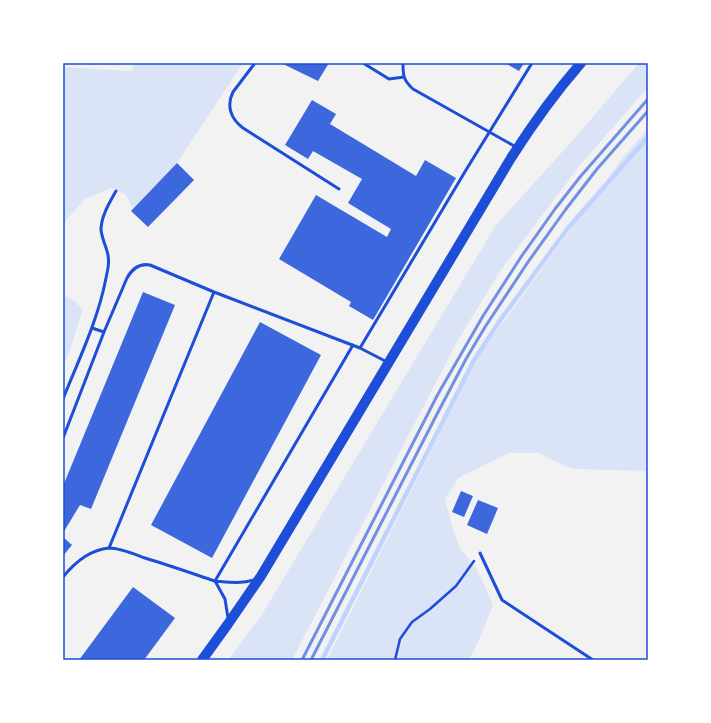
<svg xmlns="http://www.w3.org/2000/svg" width="711" height="723" font-family="'Source Sans 3',sans-serif">
  <style>
    .green { fill: #dbe4f7 }
    .lines { fill: none; stroke-linecap: round; stroke-linejoin: round }
    .stream { stroke: #bfd3fe; stroke-width: 4.5 }
    .building { fill: #3d67dc }
    .path { stroke: #1d4ed8; stroke-width: 2.5 }
    .service { stroke: #1d4ed8; stroke-width: 3 }
    .primary { stroke: #1d4ed8; stroke-width: 10 }
    .rail { stroke: #7290e2; stroke-width: 3 }
    .neatline { fill: none; stroke: #1d4ed8; stroke-width: 1.5 }
  </style>
  <rect width="100%" height="100%" fill="#f2f2f2"/>
  <path class="green" d="M 134,63 L 243,63 L 177,163 L 133,209 L 126,195 L 111,188 L 85,199 L 66,220 L 63,229 L 63,67 L 132,71 Z
    M 639,63 L 648,63 L 648,87 L 581,164 L 501,270 L 458,340 L 292,660 L 228,660 L 261,616 L 496,225 L 573,140 Z
    M 648,129 L 648,471 L 576,469 L 567,467 L 539,453 L 509,453 L 458,478 L 445,500 L 452,526 L 460,548 L 477,569 L 493,605 L 479,640 L 469,660 L 327,660 L 477,358 L 624,156 Z
    M 63,295 L 73,300 L 83,309 L 69,353 L 63,364 Z"/>
  <g class="lines">
    <path class="stream" d="M 322,660 L 474,360 L 501,319 L 568,228 L 648,137"/>
  </g>
  <path class="building" d="M 284,63 L 329,63 L 318,81 L 283,64 Z
    M 505,63 L 524,63 L 519,71 Z
    M 312,100 L 336,114 L 330,124 L 416,176 L 425,160 L 456,178 L 373,320 L 349,306 L 351,302 L 279,259 L 316,195 L 387,237 L 391,229 L 348,203 L 362,179 L 313,151 L 308,159 L 285,145 Z
    M 177,163 L 194,180 L 148,227 L 131,211 Z
    M 143,292 L 175,305 L 91,509 L 80,505 L 63,533 L 63,486 Z
    M 260,322 L 321,355 L 212,558 L 151,525 Z
    M 461,491 L 473,496 L 464,517 L 452,512 Z
    M 478,500 L 498,508 L 487,534 L 467,525 Z
    M 63,537 L 72,545 L 63,556 Z
    M 133,587 L 175,618 L 144,660 L 79,660 Z"/>
  <g class="lines">
    <path class="path" d="M 395,660 L 400,639 L 412,622 L 430,609 L 456,586 L 474,561"/>
    <path class="service" d="M 255,63 L 233,92 C 226,106 231,119 243,128 L 339,189
      M 363,63 L 389,79 L 404,77
      M 403,63 C 403,75 403,80 413,89 L 516,147
      M 92,328 L 104,332
      M 360,348 L 466,170 L 532,63
      M 63,399 C 79,359 98,320 106,278 C 108,269 110,260 107,251 C 105,244 102,238 101,230 C 101,216 110,202 116,191
      M 63,438 L 104,332 L 127,278 C 132,269 139,263 150,265 L 214,292 L 360,348 L 387,362
      M 109,548 L 214,292
      M 480,553 L 502,600 L 593,660
      M 63,577 C 75,562 89,550 109,548 C 120,548 134,554 145,558 C 168,565 191,573 215,581 C 228,582 241,584 254,580
      M 215,581 L 353,345
      M 215,581 L 225,599 L 228,618"/>
    <path class="primary" d="M 202,660 L 228,624 L 261,576 L 511,158 C 532,125 555,93 581,63"/>
    <path class="rail" d="M 302,660 L 438,394 L 483,316 L 521,257 L 555,209 L 580,177 L 648,99
      M 311,660 L 436,416 L 466,359 L 485,327 L 528,262 L 566,209 L 597,169 L 648,111"/>
  </g>
  <rect width="711" height="723" fill="none" stroke="#ffffff" stroke-width="128"/>
  <rect x="64" y="64" width="583" height="595" class="neatline"/>
</svg>
